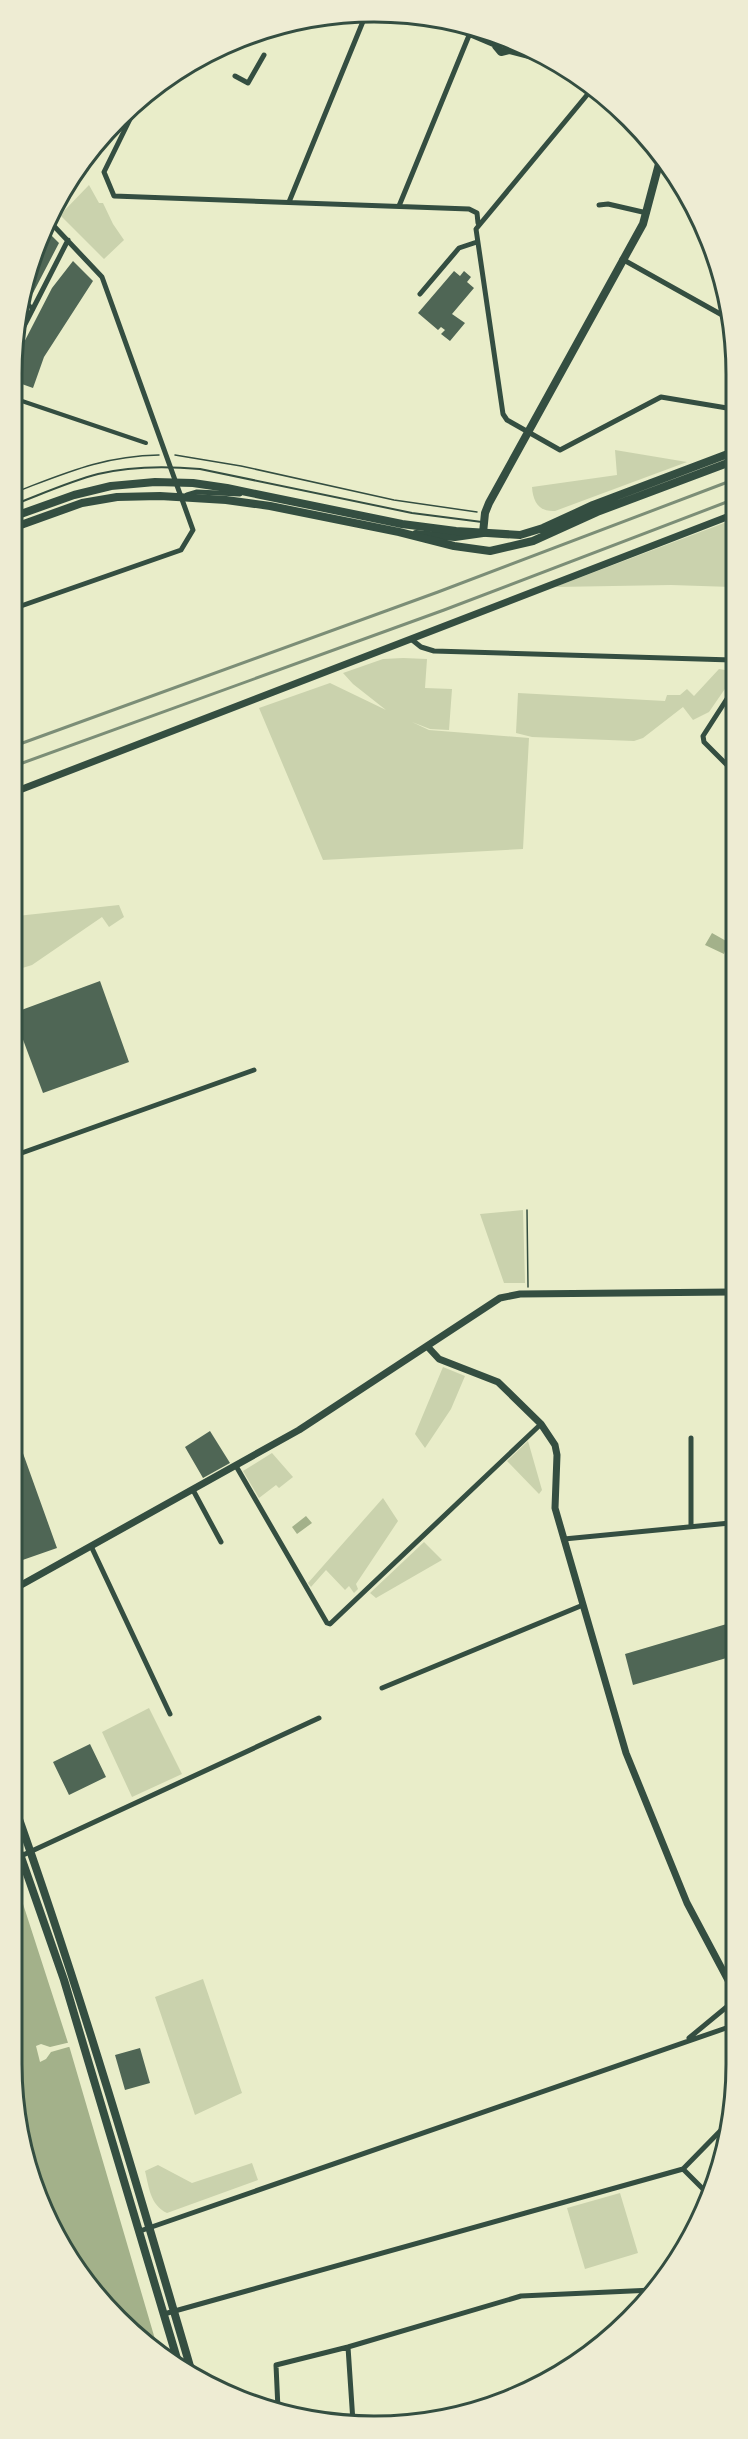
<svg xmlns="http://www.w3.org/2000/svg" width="748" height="2439" font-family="Signika,sans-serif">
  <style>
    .green { fill: #cad2ad }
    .water { fill: #a3b18a }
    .pier { fill: #e9edc9 }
    .building { fill: #4f6655 }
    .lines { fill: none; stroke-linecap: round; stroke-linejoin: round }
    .path { stroke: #344e41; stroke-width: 1.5 }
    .service { stroke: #344e41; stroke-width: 2 }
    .pedestrian { stroke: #344e41; stroke-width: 4 }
    .minor { stroke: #344e41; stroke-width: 5 }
    .tertiary { stroke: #344e41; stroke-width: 7 }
    .secondary { stroke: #344e41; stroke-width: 8 }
    .primary { stroke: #344e41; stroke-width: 8 }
    .rail { stroke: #7c8e77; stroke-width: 3 }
    .rim { fill: none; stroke: #344e41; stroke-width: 3 }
  </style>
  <rect width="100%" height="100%" fill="#e9edc9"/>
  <path class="green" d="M 89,185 L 99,203 L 103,203 L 113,224 L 124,240 L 104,259 L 60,215 Z
    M 615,450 L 687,462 L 555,511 C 539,512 533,502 532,487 L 617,475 Z
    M 732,520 L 732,587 L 671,585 L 555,587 Z
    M 403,658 L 427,659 L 425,688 L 452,689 L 449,730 L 430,729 L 412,722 L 429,730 L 529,738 L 523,849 L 323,860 L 259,708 L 330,683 L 386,710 L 353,684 L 343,673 L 383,659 Z
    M 719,669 L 725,670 L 730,674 L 726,680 L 729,683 L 709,712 L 693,720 L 683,707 L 643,738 L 634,741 L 532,737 L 516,733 L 518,693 L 665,701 L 667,695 L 680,695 L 687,689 L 694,696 Z
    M 119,905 L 124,917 L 109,927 L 102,917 L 32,965 L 16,970 L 17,916 Z
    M 523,1210 L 525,1283 L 504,1283 L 480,1214 Z
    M 443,1367 L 465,1376 L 451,1409 L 425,1448 L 415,1434 Z
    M 528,1441 L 542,1490 L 539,1494 L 507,1461 Z
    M 272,1453 L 293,1477 L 279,1488 L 276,1485 L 259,1498 L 243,1471 Z
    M 383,1498 L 398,1521 L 356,1584 L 358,1589 L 354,1593 L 349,1586 L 345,1590 L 326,1570 L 311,1587 L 308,1583 Z
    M 424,1542 L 442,1560 L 376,1598 L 370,1593 Z
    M 149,1708 L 182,1774 L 132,1797 L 102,1732 Z
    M 203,1979 L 242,2093 L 195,2115 L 155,1997 Z
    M 252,2163 L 258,2180 L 167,2213 C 150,2205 149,2187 145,2171 L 158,2165 L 192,2183 Z
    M 620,2193 L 638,2253 L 585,2269 L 567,2208 Z"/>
  <path class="water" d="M 712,933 L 728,942 L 724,954 L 705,945 Z
    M 306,1516 L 312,1523 L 297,1534 L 292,1527 Z
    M 13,1873 L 70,2049 L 157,2346 L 102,2304 L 39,2203 L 12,2065 Z"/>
  <path class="pier" d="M 71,2042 L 72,2046 L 51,2052 L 46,2059 L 40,2062 L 36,2046 L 41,2044 L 50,2047 Z"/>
  <path class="building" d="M 48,232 L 59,243 L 33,293 L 26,286 Z
    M 73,261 L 93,281 L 44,357 L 33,388 L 19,383 L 19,352 L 52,288 Z
    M 454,271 L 460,276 L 464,271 L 471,277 L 467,282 L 474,288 L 452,314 L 465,323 L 450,341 L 441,334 L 445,330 L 441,327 L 438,330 L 418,313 Z
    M 20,302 L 26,308 L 19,321 L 19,303 Z
    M 100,981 L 129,1062 L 43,1093 L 16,1021 L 16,1012 Z
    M 15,1431 L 57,1548 L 14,1563 Z
    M 210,1431 L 230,1463 L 203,1478 L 185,1447 Z
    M 730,1623 L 730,1657 L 633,1685 L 625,1654 Z
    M 90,1744 L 106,1777 L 69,1795 L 53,1762 Z
    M 140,2048 L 150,2083 L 125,2090 L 115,2055 Z"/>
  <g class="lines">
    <path class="path" d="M 175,455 L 241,466 L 394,500 L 477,512
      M 18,491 C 68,472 104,456 159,455
      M 527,1210 L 528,1287"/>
    <path class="service" d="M 18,503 C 44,493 71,481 98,474 C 131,466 167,466 200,469 L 412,513 L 482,522"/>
    <path class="pedestrian" d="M 21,297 L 33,309
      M 19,400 L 146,443"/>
    <path class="minor" d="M 235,76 L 248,83 L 264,55
      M 592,89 L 476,229 L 503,414 L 507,420 L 560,450 L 661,397 L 733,409
      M 133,113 L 104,172 L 114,196 L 469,209 L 477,213 L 478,223
      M 658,167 L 667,169
      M 289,202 L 364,19
      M 599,205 L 608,204 L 647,213
      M 399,206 L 470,33
      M 622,259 L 731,320
      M 420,294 L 459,248 L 477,242
      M 19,336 L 68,240
      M 187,495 L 197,492 L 240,494
      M 18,607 L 181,550 L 193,530 L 102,277 L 52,224
      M 411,639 L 421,647 L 434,651 L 732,660
      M 732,770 L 704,742 L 703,736 L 732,691
      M 16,1155 L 254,1070
      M 691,1438 L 691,1526
      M 236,1466 L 327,1623 L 330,1624 L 541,1424
      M 193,1490 L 221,1542
      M 564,1539 L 730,1523
      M 91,1546 L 170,1714
      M 382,1688 L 583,1605
      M 21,1856 L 319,1718
      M 689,2038 L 729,2005
      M 683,2169 L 706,2192
      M 140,2231 L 729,2027
      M 164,2314 L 683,2169 L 729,2122
      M 348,2347 L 353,2422
      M 278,2409 L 276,2365 L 348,2347 L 521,2296 L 653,2290"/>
    <path class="tertiary" d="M 17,791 L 732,515
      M 427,1346 L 439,1359 L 498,1382 L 541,1424 L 555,1445 L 557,1455 L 555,1508 L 626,1753 L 687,1903 L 729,1982
      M 14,1589 L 299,1430 L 500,1298 L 520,1294 L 731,1292"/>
    <path class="secondary" d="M 437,19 L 496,44
      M 498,39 L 496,46 L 501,52 L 509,50 L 559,63
      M 416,534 L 455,537 L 483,533 L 485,513 L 489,503 L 643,224 L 660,160
      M 13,1802 C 80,1990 136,2181 192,2373
      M 13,1834 L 64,1980 L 178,2362"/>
    <path class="primary" d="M 18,515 L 74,495 L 111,486 L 155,482 L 193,483 L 227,488 L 402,524 L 456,531 L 520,535 L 543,528 L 593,505 L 733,452
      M 18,526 L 82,503 L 117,497 L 160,496 L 226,500 L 270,506 L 399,532 L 454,546 L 490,551 L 533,541 L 597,512 L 733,461"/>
    <path class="rail" d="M 17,745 L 438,592 L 733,480
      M 17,765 L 444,610 L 732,500"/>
  </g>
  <path d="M0 0H748V2439H0ZM374 22H374A352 352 0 0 1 726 374V2064A352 352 0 0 1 374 2416H374A352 352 0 0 1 22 2064V374A352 352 0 0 1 374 22Z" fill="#eeecd3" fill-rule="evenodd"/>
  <path class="rim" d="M374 22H374A352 352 0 0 1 726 374V2064A352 352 0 0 1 374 2416H374A352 352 0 0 1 22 2064V374A352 352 0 0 1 374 22Z"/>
</svg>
